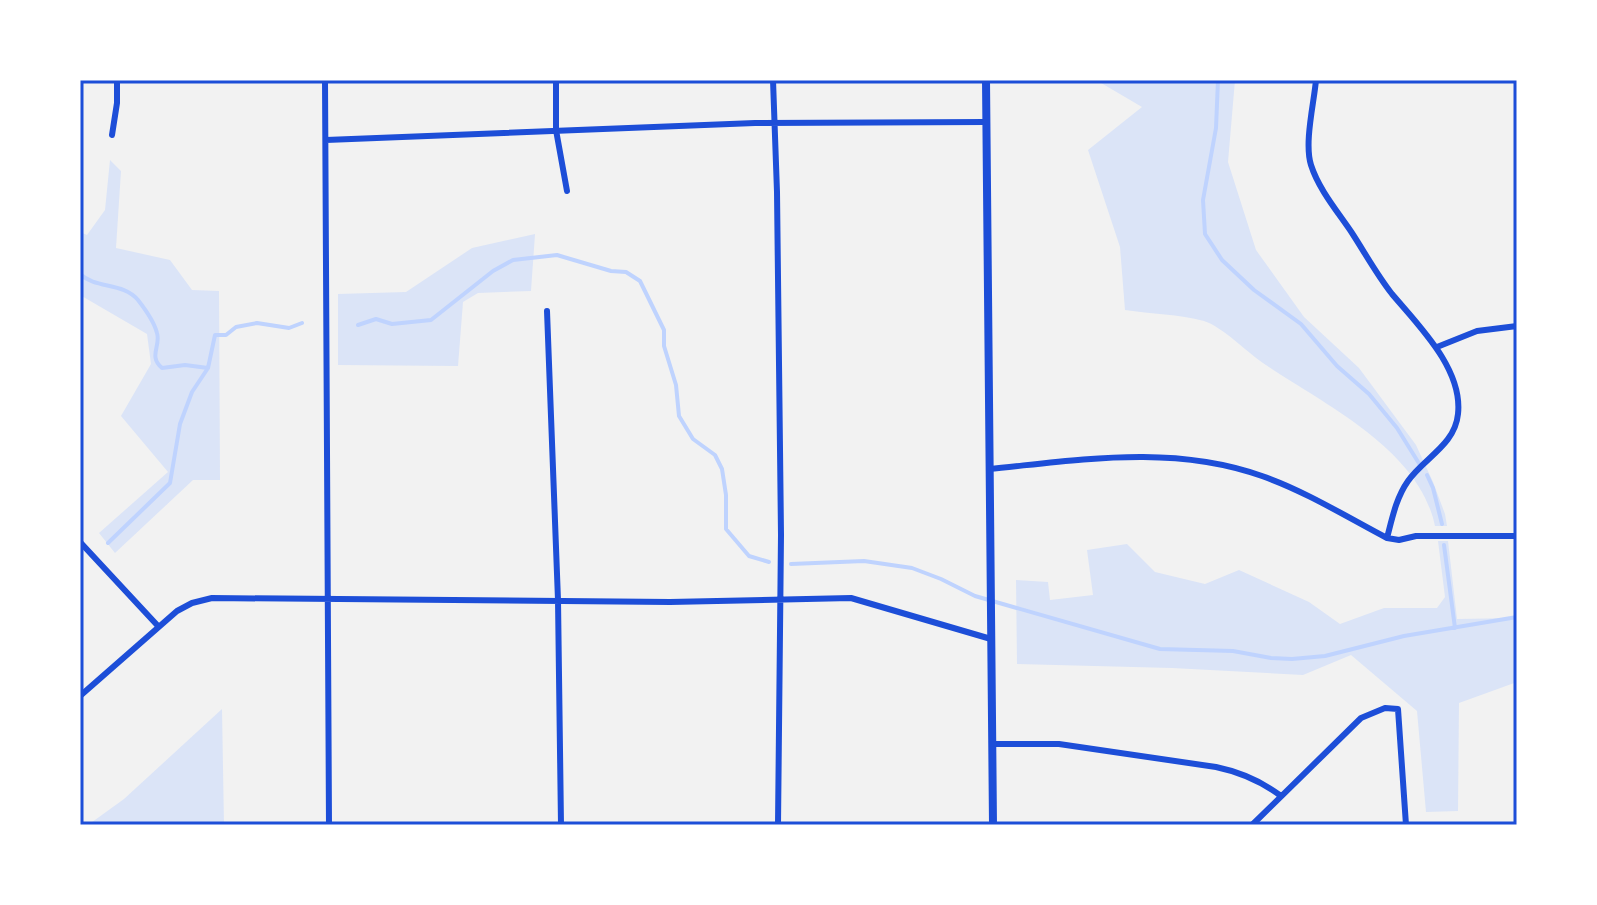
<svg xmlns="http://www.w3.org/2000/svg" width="1597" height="905" font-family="'Noto Serif',serif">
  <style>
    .green { fill: #dbe4f7 }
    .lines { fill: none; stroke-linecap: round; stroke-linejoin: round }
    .stream { stroke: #bfd3fe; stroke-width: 4 }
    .minor { stroke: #1d4ed8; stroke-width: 6 }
    .tertiary { stroke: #1d4ed8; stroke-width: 8 }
    .neatline { fill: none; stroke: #1d4ed8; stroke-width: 3 }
  </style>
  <rect width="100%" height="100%" fill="#f2f2f2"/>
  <path class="green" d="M 1096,80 L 1235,80 L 1228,162 L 1256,250 L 1304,317 L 1359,368 L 1416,445 L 1433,482 L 1445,514 L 1447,526 L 1435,526 C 1419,448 1323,404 1263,363 C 1247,352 1221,326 1204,321 C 1179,314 1151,314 1125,310 L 1120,247 L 1088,150 L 1142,107 Z
    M 110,160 L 121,171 L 116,248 L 170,260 L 192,290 L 219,291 L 220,480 L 193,480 L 115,553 L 99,533 L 168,472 L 121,416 L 151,364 L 147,334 L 80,295 L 80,232 L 87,235 L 105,210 Z
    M 535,234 L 531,291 L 478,293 L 463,302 L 458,366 L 338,365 L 338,294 L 406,292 L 472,248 Z
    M 1438,541 L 1448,541 L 1457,619 L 1517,618 L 1517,682 L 1459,703 L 1458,811 L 1426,812 L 1417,711 L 1351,655 L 1303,675 L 1172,668 L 1017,664 L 1016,580 L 1048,582 L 1050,600 L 1093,595 L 1087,550 L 1127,544 L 1155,572 L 1205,584 L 1239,570 L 1309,602 L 1340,624 L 1384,608 L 1437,608 L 1445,597 Z
    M 222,709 L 224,825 L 88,825 L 124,799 Z"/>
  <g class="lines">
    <path class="stream" d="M 1218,80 L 1216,128 L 1203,200 L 1205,234 L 1222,260 L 1254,290 L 1301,324 L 1337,366 L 1369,394 L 1397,428 L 1420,465
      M 80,274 C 96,289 123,282 138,300 C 145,309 154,321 157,333 C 161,346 148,356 162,368 L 185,365 L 208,368 L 215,335 L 226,335 L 236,327 L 257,323 L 289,328 L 302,323
      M 358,325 L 376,319 L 392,324 L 431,320 L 493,271 L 513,260 L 557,255 L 611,271 L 626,272 L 640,281 L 664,330 L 664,346 L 676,385 L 679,416 L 693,439 L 715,455 L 722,469 L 726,495 L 726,529 L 749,556 L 769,562
      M 1427,475 L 1433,488 L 1442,524
      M 108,543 L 170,483 L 180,424 L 192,392 L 208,368
      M 1444,545 L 1455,628
      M 791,564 L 864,561 L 912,568 L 941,579 L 975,596 L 1160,649 L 1233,651 L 1271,658 L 1292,659 L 1325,656 L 1404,636 L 1517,617"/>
    <path class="minor" d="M 325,80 L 329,825
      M 556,80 L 556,130 L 567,191
      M 773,80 L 777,192 L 781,535 L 778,825
      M 1316,80 C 1314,103 1304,143 1311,165 C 1319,190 1338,212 1352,233 C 1365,253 1377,275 1392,294 C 1419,326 1463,369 1458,414 C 1455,445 1424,458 1408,481 C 1396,498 1392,519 1387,538
      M 112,135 L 117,103 L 117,80
      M 326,140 L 755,123 L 986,122
      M 547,311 L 558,600 L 561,825
      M 1437,347 L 1477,331 L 1517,326
      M 989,469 C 1080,460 1172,444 1262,476 C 1305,491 1347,517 1387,538 L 1399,540 L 1416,536 L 1517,536
      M 80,542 L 158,626
      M 80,696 L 177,611 L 192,603 L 212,598 L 670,602 L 851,598 L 991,639
      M 992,744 L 1059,744 L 1216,767 C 1240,772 1261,781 1281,796
      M 1252,825 L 1361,718 L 1385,708 L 1398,709 L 1406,825"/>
    <path class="tertiary" d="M 986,80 L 993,825"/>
  </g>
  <rect width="1597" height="905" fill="none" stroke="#ffffff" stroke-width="164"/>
  <rect x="82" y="82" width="1433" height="741" class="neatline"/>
</svg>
